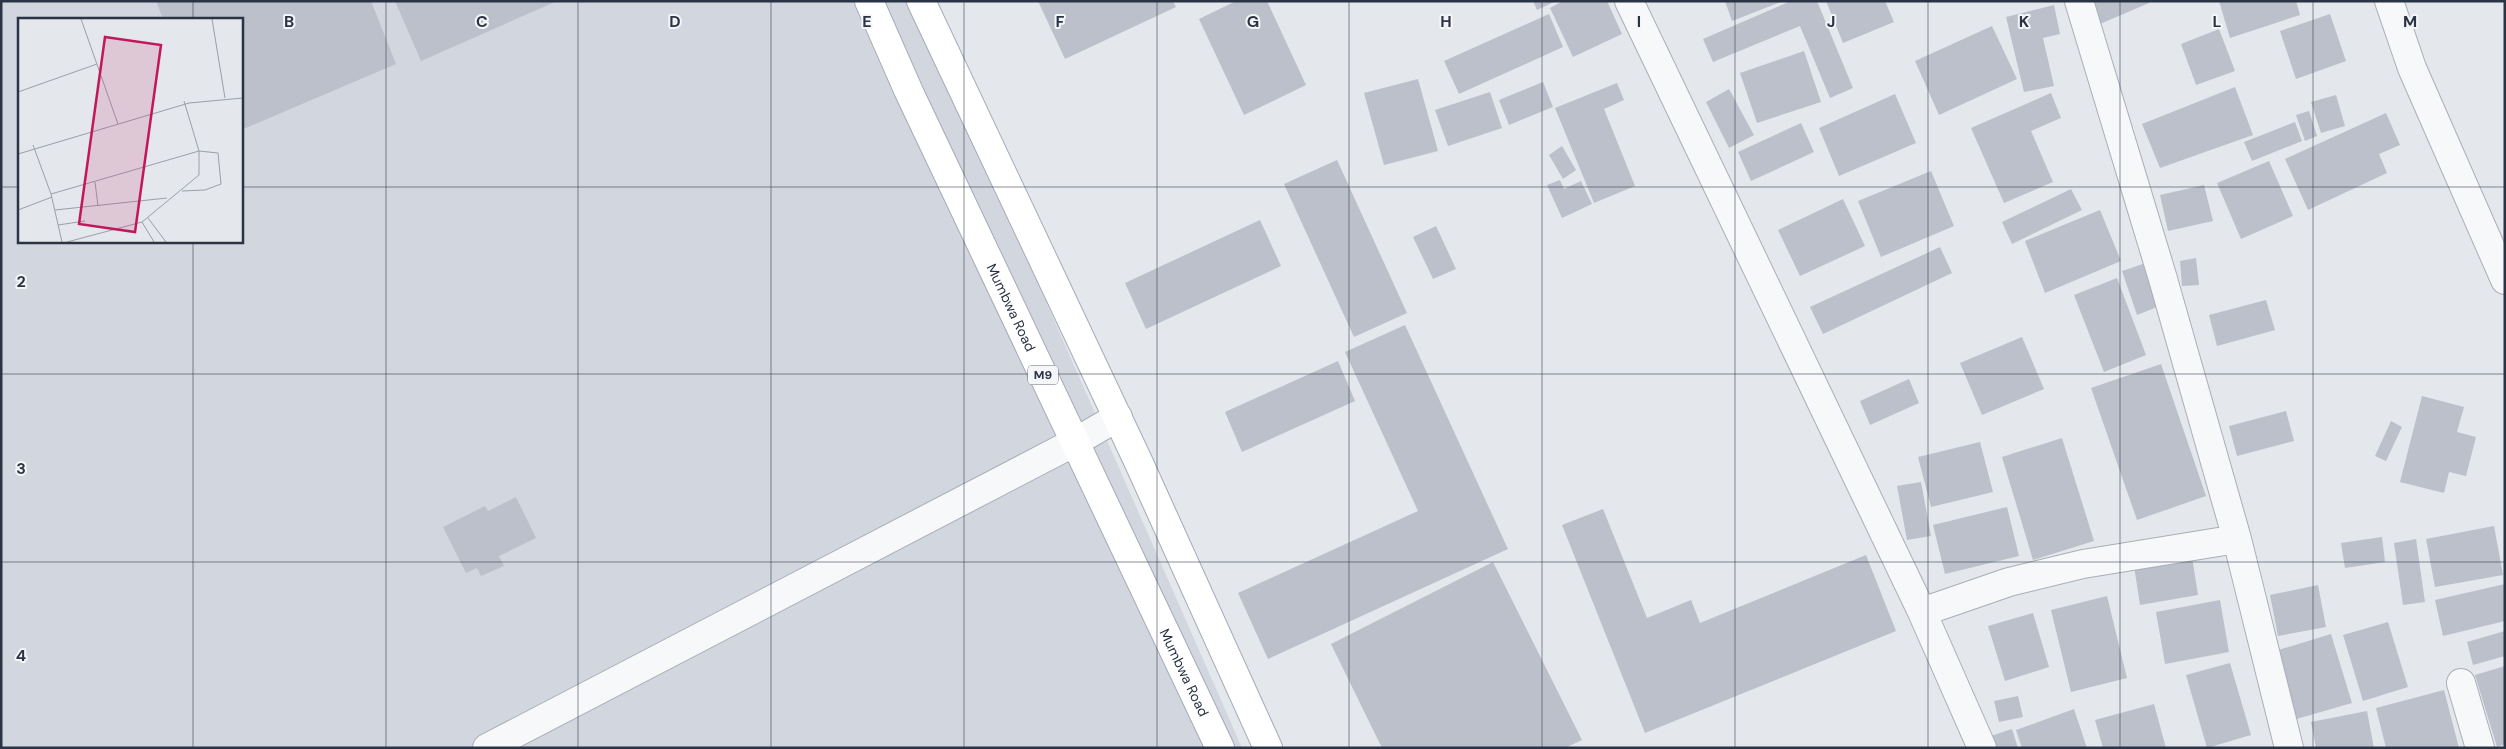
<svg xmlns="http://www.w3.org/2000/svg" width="2506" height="749" font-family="'DM Sans',sans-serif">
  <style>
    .built { fill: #d2d6de; fill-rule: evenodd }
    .building { fill: #bbc0ca }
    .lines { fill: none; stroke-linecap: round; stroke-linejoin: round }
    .minor-casing { stroke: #a9aeb7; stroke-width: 30 }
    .primary-casing { stroke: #a3abb8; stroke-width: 30 }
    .minor { stroke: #f7f8fa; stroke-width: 28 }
    .primary { stroke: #fff; stroke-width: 28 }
    .grid { fill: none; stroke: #2b3445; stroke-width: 1; stroke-opacity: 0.55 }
    .labels { text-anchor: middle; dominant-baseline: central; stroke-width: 4; stroke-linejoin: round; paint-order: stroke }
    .shield { fill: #f4f6f9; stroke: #676e7b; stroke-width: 1 }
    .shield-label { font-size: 12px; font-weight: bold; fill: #2b3445 }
    .street-label { font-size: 14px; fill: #2b3445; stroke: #f4f6f9 }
    .inset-road { fill: none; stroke: #9a9fa9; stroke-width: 1 }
    .view { fill: #c2185b; fill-opacity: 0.15; stroke: #c2185b; stroke-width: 2.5 }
    .inset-edge { fill: none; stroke: #2b3445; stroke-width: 2.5 }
    .grid-label { font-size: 16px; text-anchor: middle; font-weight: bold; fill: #2b3445; stroke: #f4f6f9; stroke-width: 4; stroke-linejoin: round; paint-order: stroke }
  </style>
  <rect width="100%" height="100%" fill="#e4e7ec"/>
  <path class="built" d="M 1,1 L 914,1 L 1242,748 L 1,748 ZM 19,19 L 241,19 L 241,241 L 19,241 Z"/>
  <path class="building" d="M 156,1 L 371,1 L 396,64 L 241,130 L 241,19 L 163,19 Z
    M 395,1 L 557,1 L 421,61 Z
    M 1038,1 L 1173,1 L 1176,7 L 1065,59 Z
    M 1236,1 L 1267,1 L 1306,85 L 1244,115 L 1199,19 Z
    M 1533,1 L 1556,1 L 1537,10 Z
    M 1563,1 L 1607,1 L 1622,34 L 1573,57 L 1550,8 Z
    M 1725,1 L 1783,1 L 1732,21 Z
    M 1791,1 L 1817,1 L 1853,88 L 1830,98 L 1800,26 L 1713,62 L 1703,39 Z
    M 1826,1 L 1885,1 L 1894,22 L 1843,43 Z
    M 2090,1 L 2149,1 L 2149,3 L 2100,24 Z
    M 2219,1 L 2296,1 L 2300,15 L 2230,38 Z
    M 2054,5 L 2060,34 L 2043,38 L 2054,86 L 2024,92 L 2006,17 Z
    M 1549,14 L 1563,47 L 1459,94 L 1444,61 Z
    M 2330,14 L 2346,61 L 2296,79 L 2280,31 Z
    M 1992,26 L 2017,79 L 1939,115 L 1915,61 Z
    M 2219,29 L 2235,71 L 2196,85 L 2181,44 Z
    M 1804,51 L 1821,102 L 1757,123 L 1740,73 Z
    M 1418,79 L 1438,151 L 1384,165 L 1364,93 Z
    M 1543,82 L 1553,107 L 1509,125 L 1499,100 Z
    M 1617,83 L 1624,100 L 1604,109 L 1635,186 L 1594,203 L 1555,108 Z
    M 2235,87 L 2253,135 L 2160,168 L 2142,124 Z
    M 1729,89 L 1754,135 L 1729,148 L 1706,102 Z
    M 1490,92 L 1502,128 L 1448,146 L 1435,110 Z
    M 2051,93 L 2061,118 L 2031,131 L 2053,182 L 2004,203 L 1971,128 Z
    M 1895,94 L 1916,143 L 1839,176 L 1819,128 Z
    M 2336,95 L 2345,126 L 2321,133 L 2311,102 Z
    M 2309,111 L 2317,136 L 2305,141 L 2296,115 Z
    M 2386,113 L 2400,145 L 2379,154 L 2387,173 L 2308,210 L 2285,159 Z
    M 2295,122 L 2302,141 L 2252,161 L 2244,142 Z
    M 1801,123 L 1814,152 L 1751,181 L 1738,152 Z
    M 1562,146 L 1576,170 L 1563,179 L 1549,155 Z
    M 1337,160 L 1407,313 L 1354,337 L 1284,184 Z
    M 2269,161 L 2293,216 L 2241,239 L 2217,183 Z
    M 1931,171 L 1954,226 L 1881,257 L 1858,201 Z
    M 1560,180 L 1564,189 L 1581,181 L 1592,204 L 1562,218 L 1547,185 Z
    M 2204,185 L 2213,221 L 2168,231 L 2160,195 Z
    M 2071,189 L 2082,210 L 2012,244 L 2002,222 Z
    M 1843,199 L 1865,246 L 1800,276 L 1778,230 Z
    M 2100,210 L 2121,261 L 2045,293 L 2025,241 Z
    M 1260,220 L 1281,266 L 1146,329 L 1125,283 Z
    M 1436,226 L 1456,269 L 1433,279 L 1413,237 Z
    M 1940,247 L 1952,273 L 1823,334 L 1810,307 Z
    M 2196,258 L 2199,285 L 2182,286 L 2180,261 Z
    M 2143,264 L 2157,307 L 2137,315 L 2122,271 Z
    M 2117,278 L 2146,355 L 2104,372 L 2074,295 Z
    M 2266,300 L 2275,330 L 2217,346 L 2209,315 Z
    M 1405,325 L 1508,549 L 1268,659 L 1238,593 L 1418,511 L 1345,352 Z
    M 2022,337 L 2044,389 L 1982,415 L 1960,363 Z
    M 1338,361 L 1355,401 L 1242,452 L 1225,412 Z
    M 2161,364 L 2206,496 L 2137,520 L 2091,388 Z
    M 1909,379 L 1919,403 L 1870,425 L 1860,401 Z
    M 2422,396 L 2464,407 L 2457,432 L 2476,437 L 2466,476 L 2449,472 L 2444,493 L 2400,482 Z
    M 2286,411 L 2294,441 L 2237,456 L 2229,426 Z
    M 2391,421 L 2402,427 L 2386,461 L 2375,456 Z
    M 2062,438 L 2094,541 L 2033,560 L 2002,457 Z
    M 1980,442 L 1993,492 L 1931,507 L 1918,457 Z
    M 1921,482 L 1931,536 L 1907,540 L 1897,486 Z
    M 516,497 L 536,538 L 499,556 L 504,566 L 481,576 L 477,568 L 466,573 L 443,527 L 485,506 L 488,511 Z
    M 2007,507 L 2019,556 L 1945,574 L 1933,525 Z
    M 1603,509 L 1647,618 L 1691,600 L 1700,623 L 1866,555 L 1896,631 L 1645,733 L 1562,525 Z
    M 2494,526 L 2503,575 L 2435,587 L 2426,539 Z
    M 2382,537 L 2385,562 L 2345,568 L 2341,543 Z
    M 2416,539 L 2425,602 L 2403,605 L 2394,543 Z
    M 2192,557 L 2198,595 L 2140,605 L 2134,566 Z
    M 1493,562 L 1582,740 L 1565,748 L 1382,748 L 1331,644 Z
    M 2505,584 L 2505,621 L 2443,636 L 2435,600 Z
    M 2318,585 L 2326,627 L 2278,636 L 2270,595 Z
    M 2107,596 L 2127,678 L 2071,692 L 2051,610 Z
    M 2220,600 L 2229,652 L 2165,664 L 2156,612 Z
    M 2033,613 L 2049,667 L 2005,681 L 1988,626 Z
    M 2388,622 L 2408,687 L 2363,701 L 2343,635 Z
    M 2505,631 L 2505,656 L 2473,665 L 2467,642 Z
    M 2331,634 L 2352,703 L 2293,720 L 2272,652 Z
    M 2230,663 L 2251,735 L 2207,748 L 2186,675 Z
    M 2505,666 L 2505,744 L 2497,747 L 2475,675 Z
    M 2444,690 L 2459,748 L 2386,748 L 2376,708 Z
    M 2018,696 L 2023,717 L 1999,722 L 1994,701 Z
    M 2154,704 L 2166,748 L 2103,748 L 2095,720 Z
    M 2074,709 L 2087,748 L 2022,748 L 2016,730 Z
    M 2367,711 L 2374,748 L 2316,748 L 2311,722 Z
    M 2012,729 L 2018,748 L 1991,748 L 1988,737 Z"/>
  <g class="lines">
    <defs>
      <path id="minor" d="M 1629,1 L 1922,612 L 1982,748
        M 2079,1 L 2163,279 L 2237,539 L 2289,748
        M 2389,1 L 2412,68 L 2505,280
        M 1922,612 L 2009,582 L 2083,564 L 2237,539
        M 2461,683 L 2480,748
        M 487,748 L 1075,442 L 1118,417"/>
      <g id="primary">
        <path id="s1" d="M 869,1 L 909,92 L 1220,748"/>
        <path d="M 921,1 L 1138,461 L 1268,748"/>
      </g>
    </defs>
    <use href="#minor" class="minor-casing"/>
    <use href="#primary" class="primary-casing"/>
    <use href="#minor" class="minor"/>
    <use href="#primary" class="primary"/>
  </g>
  <path class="grid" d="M 193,1 L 193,19M 386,1 L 386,748M 578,1 L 578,748M 771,1 L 771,748M 964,1 L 964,748M 1157,1 L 1157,748M 1349,1 L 1349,748M 1542,1 L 1542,748M 1735,1 L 1735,748M 1928,1 L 1928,748M 2120,1 L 2120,748M 2313,1 L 2313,748M 1,187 L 19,187M 241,187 L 2505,187M 193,241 L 193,748M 1,374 L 2505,374M 1,562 L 2505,562"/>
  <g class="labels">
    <rect class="shield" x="1028" y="365.5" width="30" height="19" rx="4"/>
    <g class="shield-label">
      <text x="1043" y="375">M9</text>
    </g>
    <g class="street-label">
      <text stroke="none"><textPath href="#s1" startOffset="338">Mumbwa Road</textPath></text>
      <text stroke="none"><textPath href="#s1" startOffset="742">Mumbwa Road</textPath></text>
    </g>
  </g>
  <g transform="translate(18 18)">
    <rect width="225" height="225" fill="#e4e7ec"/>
    <path class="inset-road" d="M 63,1 L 100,106M 194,1 L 207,80M 0,74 L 79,46M 15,127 L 33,176 L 44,224M 0,136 L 171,85 L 225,80M 77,164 L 80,188M 33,176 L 181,133 L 200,135 L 203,166 L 187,172 L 164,173M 0,192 L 34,179M 37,192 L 149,180M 130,200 L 148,224M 124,204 L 136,224M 40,207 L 67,203M 49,224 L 124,204 L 181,157 L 181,133 L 166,83"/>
    <path class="view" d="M 87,19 L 143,27 L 117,214 L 61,206 Z"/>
    <rect width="225" height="225" class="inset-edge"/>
  </g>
  <g class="grid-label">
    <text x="289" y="27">B</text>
    <text x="482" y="27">C</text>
    <text x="675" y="27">D</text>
    <text x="867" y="27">E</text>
    <text x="1060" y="27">F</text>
    <text x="1253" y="27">G</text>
    <text x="1446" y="27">H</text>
    <text x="1639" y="27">I</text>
    <text x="1831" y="27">J</text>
    <text x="2024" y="27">K</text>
    <text x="2217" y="27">L</text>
    <text x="2410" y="27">M</text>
    <text x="21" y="287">2</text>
    <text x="21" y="474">3</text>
    <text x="21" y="661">4</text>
  </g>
  <rect width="2506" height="749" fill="none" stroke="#2b3445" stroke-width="5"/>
</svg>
